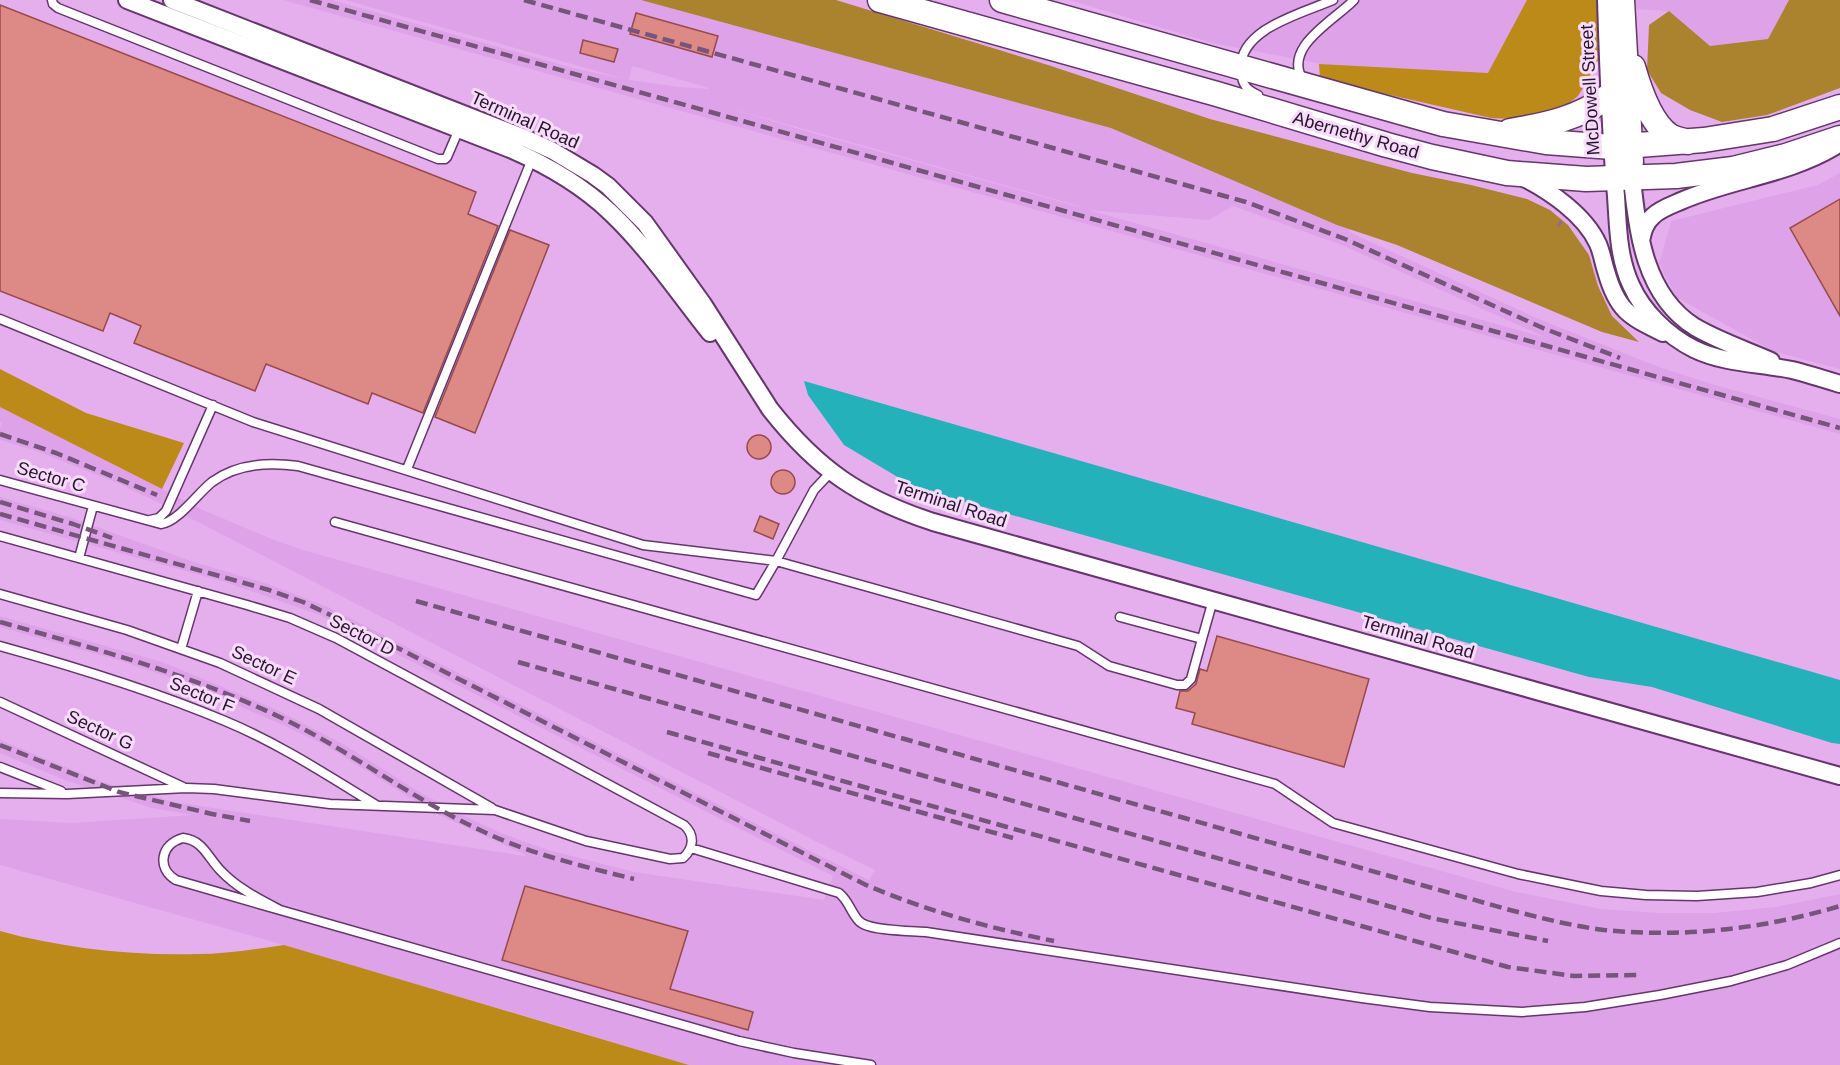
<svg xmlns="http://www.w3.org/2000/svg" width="1840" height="1065" font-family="Helvetica,sans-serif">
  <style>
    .built { fill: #dda2e7; fill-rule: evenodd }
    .green { fill: #bb8a19 }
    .forest { fill: #ab822e }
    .water { fill: #25b1ba }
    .building { fill: #dd8986; stroke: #974a4a; stroke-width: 1.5 }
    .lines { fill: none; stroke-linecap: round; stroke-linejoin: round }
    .lane-casing { stroke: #65366c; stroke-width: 11 }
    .street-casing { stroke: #65366c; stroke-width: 20 }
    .secondary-casing { stroke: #65366c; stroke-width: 27 }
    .path { stroke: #906996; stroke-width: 3; stroke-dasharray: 6 3; stroke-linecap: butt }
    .lane { stroke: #fff; stroke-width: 8 }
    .street { stroke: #fff; stroke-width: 16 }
    .secondary { stroke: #fff; stroke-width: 24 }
    .rail { stroke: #76547b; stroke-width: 4.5; stroke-dasharray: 12 6; stroke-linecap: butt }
    .labels { text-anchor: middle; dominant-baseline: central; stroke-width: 6; stroke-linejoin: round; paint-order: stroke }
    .street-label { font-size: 18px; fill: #28142b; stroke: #f6dbfb }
  </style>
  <rect width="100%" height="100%" fill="#e5afed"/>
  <path class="built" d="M 283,0 L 332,0 L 577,69 L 625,79 L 345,0 L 788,0 L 1384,169 L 1349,232 L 1534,317 L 1659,367 L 1711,384 L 1840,419 L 1840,434 ZM 632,66 L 709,88 L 709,89 L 680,87 L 629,80 ZM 722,106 L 1079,206 L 1079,207 L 816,134 ZM 1233,206 L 1342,245 L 1547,338 L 1088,210 L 1209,220 Z
    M 1069,0 L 1527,0 L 1489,73 L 1333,66 L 1212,43 Z
    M 1596,0 L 1789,0 L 1768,39 L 1710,46 L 1669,11 L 1632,9 L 1596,4 Z
    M 1840,173 L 1840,369 L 1775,352 L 1676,297 L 1659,264 L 1671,221 L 1818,185 Z
    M 0,407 L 203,510 L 274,540 L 303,550 L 1516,892 L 1601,909 L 1659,913 L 1714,913 L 1776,907 L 1840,894 L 1840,1065 L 689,1065 L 506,1010 L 463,1000 L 284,945 L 0,865 L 0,819 L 72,823 L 193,815 L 152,808 L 65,780 L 0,753 L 0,740 L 99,781 L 174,802 L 525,856 L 526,855 L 435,813 L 325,745 L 281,724 L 180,681 L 122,661 L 0,627 L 0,616 L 162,662 L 273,708 L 343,744 L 421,793 L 460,814 L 501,833 L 548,850 L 634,872 L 824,900 L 833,876 L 320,615 L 222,581 L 0,520 L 0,497 L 69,517 L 191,561 L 268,584 L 328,607 L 812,852 L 869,880 L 875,870 L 817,842 L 198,522 L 120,484 L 37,451 L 0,440 L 0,428 L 2,423 L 0,422 Z"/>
  <path class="green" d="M 1527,0 L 1596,0 L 1602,52 L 1590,76 L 1578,96 L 1563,108 L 1531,120 L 1491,118 L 1320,79 L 1319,64 L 1488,73 Z
    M 0,369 L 86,413 L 184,443 L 162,489 L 0,407 Z
    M 0,931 C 61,948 133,956 197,954 C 226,954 255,949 284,945 L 689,1065 L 0,1065 Z"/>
  <path class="forest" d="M 641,0 L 836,0 L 1048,65 L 1210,119 L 1412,173 L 1471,185 L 1527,199 L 1550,210 L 1568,225 L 1589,255 L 1598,286 L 1612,316 L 1639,342 L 1602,332 L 1397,245 L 1337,225 L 1111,128 Z
    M 1789,0 L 1840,0 L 1840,88 L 1767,115 L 1722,122 L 1690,110 L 1661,93 L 1647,70 L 1649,25 L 1669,11 L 1710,46 L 1768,39 Z"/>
  <path class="water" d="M 804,381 L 1840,680 L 1840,744 L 1832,743 L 1652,687 L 1589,677 L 916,488 L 844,445 L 808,395 Z"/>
  <path class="building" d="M 0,5 L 476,192 L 468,214 L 498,226 L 423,413 L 372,393 L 368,404 L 266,364 L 255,391 L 134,343 L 141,326 L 110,313 L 103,331 L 0,291 Z
    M 636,13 L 718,36 L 712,57 L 630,34 Z
    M 583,40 L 618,49 L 614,62 L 580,53 Z
    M 1840,199 L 1840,316 L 1790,228 Z
    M 510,230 L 549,245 L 475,433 L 435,417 Z
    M747 447a12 12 0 1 1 24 0a12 12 0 1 1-24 0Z
    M771 482a12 12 0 1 1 24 0a12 12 0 1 1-24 0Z
    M 760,516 L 779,524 L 773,539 L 754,531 Z
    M 1217,636 L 1369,679 L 1344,767 L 1192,724 L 1195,713 L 1176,708 L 1180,691 L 1188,691 L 1196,684 L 1200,669 L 1207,671 Z
    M 525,886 L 688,931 L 670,989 L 753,1012 L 748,1030 L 502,960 Z"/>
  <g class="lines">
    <defs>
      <path id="lane" d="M 52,0 L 53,4 L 58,8 L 438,159 L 445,159 L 447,157 L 459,129
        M 1303,80 C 1282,47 1335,20 1354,0
        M 1258,95 C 1247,90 1242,85 1241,71 C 1237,29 1303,13 1333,0
        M 0,319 L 253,422 L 643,545 L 776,561 L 814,490 L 831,472
        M 407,469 L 532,159
        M 0,480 L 161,524 C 178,522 198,493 212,482 C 236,464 269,462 298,466 L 756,595 L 776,561 L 1078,646 L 1109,666 L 1177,685 L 1185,685 L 1191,679 L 1202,639
        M 150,520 L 159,518 L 166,511 L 213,405
        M 335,522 L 1275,784 L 1333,823 L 1518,874 L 1601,891 L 1646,895 L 1697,896 L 1757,892 L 1811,883 L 1840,875
        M 0,536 L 247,605 L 290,618 L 336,638 L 684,825 C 695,835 694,848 683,858 L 670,859 L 586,841 L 495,810 L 330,804 L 214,789 L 186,788 L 67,794 L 0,793
        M 79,558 L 93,506
        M 0,594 L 127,630 L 220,663 L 319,709 L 492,808
        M 1120,617 L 1202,639 L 1213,600
        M 0,646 C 76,667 152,690 225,721 C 278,743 327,775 376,805
        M 181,649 L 198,591
        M 0,702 L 183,787
        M 0,767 L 61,791
        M 183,838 C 203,840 208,858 221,871 C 237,888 259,899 280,910 L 176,880 C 156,868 161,844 183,838 Z
        M 691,848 L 839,893 C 849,901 851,913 859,921 C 868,931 911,931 926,932 L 1362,998 L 1430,1007 L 1522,1012 L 1585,1007 L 1660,995 L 1731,981 L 1787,965 L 1840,943
        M 280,910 L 739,1041 L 794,1053 L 871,1065"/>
      <path id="street" d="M 127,0 L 510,149 C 547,165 582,185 611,213 C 648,248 678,293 710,333
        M 172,0 L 527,139 L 553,151 L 593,175 L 608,186 L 645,223 L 703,304 L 770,409 C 818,470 860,498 933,522 L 1840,776
        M 1606,0 C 1608,65 1610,131 1616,196 C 1618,226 1618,257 1631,285 C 1643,312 1668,336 1694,349 C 1725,364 1759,363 1792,370 C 1808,374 1824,379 1840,384
        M 1522,177 C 1550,191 1585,215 1598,244 C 1602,253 1603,262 1606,271 C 1617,310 1628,316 1663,333
        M 1632,178 C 1637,232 1645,296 1695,327 C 1719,341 1746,350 1771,361
        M 1641,241 C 1643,231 1645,223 1653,216 C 1660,209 1672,205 1681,201 C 1731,179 1787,175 1834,147"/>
      <path id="secondary" d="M 880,0 L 1217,94 L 1387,145 L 1432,157 L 1507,173 L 1586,179 L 1676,176 L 1733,169 L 1786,156 L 1840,138
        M 1002,0 L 1443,124 L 1546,142 L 1612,147 L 1704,140 L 1773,129 L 1840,107
        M 1622,0 L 1631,162
        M 1633,67 C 1639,88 1650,123 1670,136 C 1675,139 1682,140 1688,142
        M 1510,131 C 1547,125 1579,118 1609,96"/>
    </defs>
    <use href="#lane" class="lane-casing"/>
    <use href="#street" class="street-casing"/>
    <use href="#secondary" class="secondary-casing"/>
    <path class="path" d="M 1558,226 L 1562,220"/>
    <use href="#lane" class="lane"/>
    <use href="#street" class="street"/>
    <use href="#secondary" class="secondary"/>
    <path class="rail" d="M 310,0 L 1840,428
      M 524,0 L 1246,202 L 1345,239 L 1543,328 L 1620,358
      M 0,434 L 56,453 L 157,495
      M 0,502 L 73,524 L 112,538
      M 0,514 L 269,590 L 303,602 L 362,630 L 866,885 C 927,911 989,928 1054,941
      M 416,601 L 1510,910 C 1541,918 1572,926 1604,930 C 1684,938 1763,929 1840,906
      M 0,622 C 100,650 194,675 288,721 C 355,754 414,800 482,831 C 530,854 582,866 634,879
      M 518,662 L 1431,918 L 1548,941
      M 667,732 L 1508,967 L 1574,976 L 1639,975
      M 0,745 L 119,792 L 212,814 L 250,821
      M 708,753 L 1013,838"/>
  </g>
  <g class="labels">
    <g class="street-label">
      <text transform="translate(1590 90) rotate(-93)">McDowell Street</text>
      <text transform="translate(525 120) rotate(24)">Terminal Road</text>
      <text transform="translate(1356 135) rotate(16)">Abernethy Road</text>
      <text transform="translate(51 477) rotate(16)">Sector C</text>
      <text transform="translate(951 504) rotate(18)">Terminal Road</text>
      <text transform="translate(362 635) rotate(27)">Sector D</text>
      <text transform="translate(1418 637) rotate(16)">Terminal Road</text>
      <text transform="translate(264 665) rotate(25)">Sector E</text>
      <text transform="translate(202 695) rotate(22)">Sector F</text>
      <text transform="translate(100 730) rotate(25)">Sector G</text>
    </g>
  </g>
</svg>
